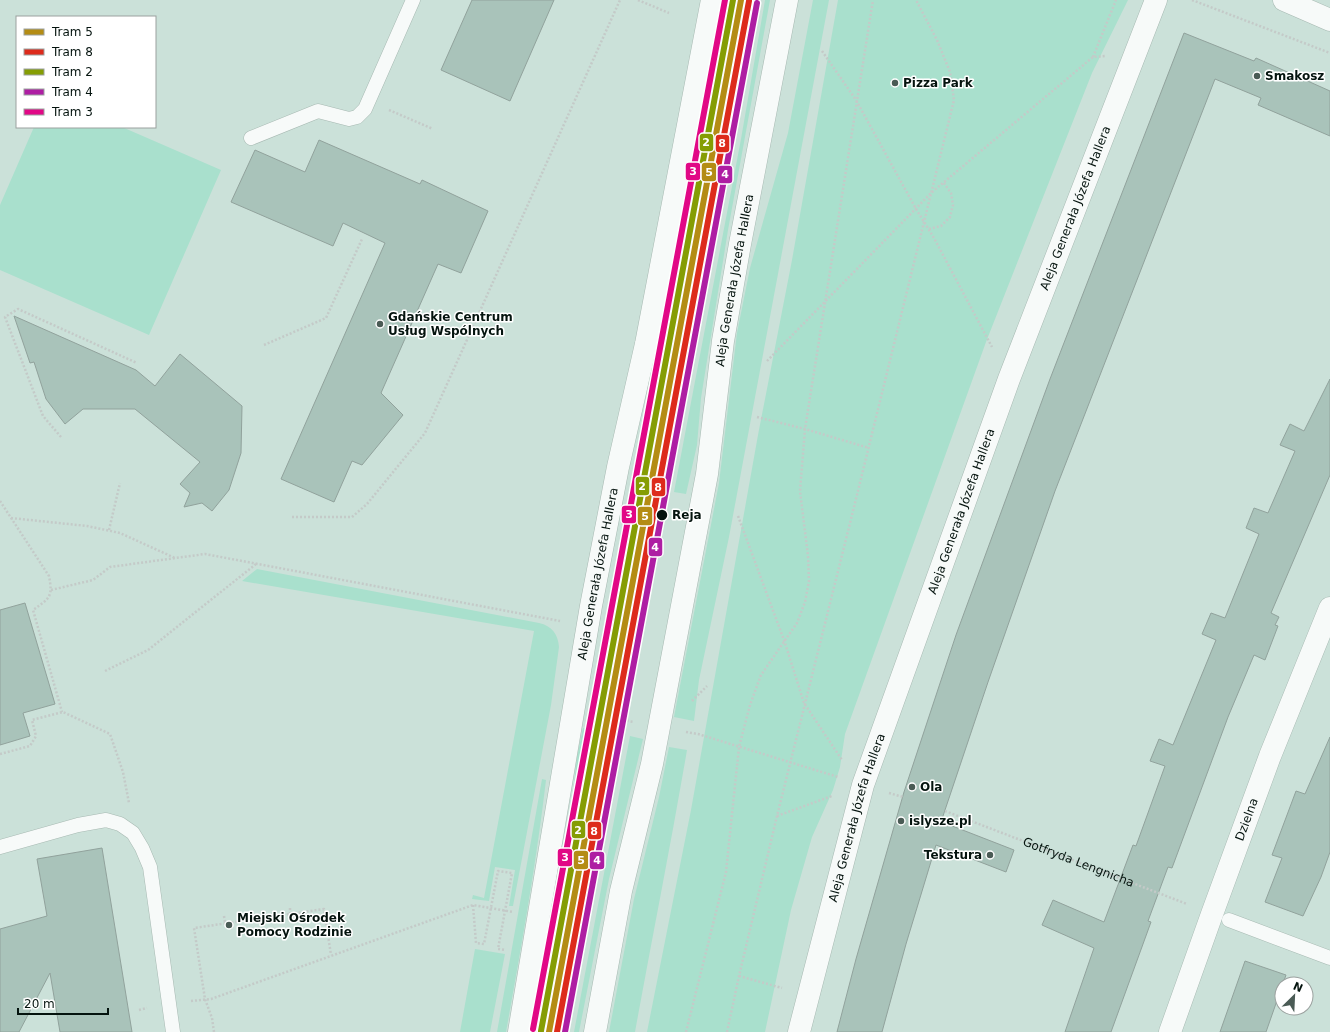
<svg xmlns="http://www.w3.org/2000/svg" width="1330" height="1032" font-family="'DejaVu Sans',sans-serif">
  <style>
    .green { fill: #a9e0cd }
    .building { fill: #a9c3ba; stroke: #91a29c }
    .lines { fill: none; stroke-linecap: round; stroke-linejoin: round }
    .service-casing { stroke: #a7b9b2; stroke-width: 15 }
    .minor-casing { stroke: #a7b9b2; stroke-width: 23 }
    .secondary-casing { stroke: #a7b9b2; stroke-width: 23 }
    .path { stroke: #c4cac8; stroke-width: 2.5; stroke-dasharray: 2 2; stroke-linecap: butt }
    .service { stroke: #f7faf9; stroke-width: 14 }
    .minor { stroke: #f7faf9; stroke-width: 22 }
    .secondary { stroke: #f7faf9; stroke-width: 22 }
    .tram-1-casing { stroke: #fff; stroke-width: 9 }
    .tram-2-casing { stroke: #fff; stroke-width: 9 }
    .tram-3-casing { stroke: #fff; stroke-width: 9 }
    .tram-4-casing { stroke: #fff; stroke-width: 9 }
    .tram-5-casing { stroke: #fff; stroke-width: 9 }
    .tram-1 { stroke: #b48c14; stroke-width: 6 }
    .tram-2 { stroke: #dd2b1c; stroke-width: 6 }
    .tram-3 { stroke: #859d04; stroke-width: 6 }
    .tram-4 { stroke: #ae1ea3; stroke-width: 6 }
    .tram-5 { stroke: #e10886; stroke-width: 6 }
    .poi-dot { fill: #4a5b55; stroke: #fff; stroke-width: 1.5 }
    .stop-dot { fill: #04130e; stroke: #fff; stroke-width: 1.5 }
    .labels { text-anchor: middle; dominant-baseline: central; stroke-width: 3; stroke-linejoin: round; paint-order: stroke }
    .poi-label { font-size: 12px; font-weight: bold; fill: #04130e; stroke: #fff; text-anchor: start }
    .street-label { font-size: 12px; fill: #04130e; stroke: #fff }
    .stop-label { font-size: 12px; font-weight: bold; fill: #04130e; stroke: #fff; text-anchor: start }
    .line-badge { stroke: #fff; stroke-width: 1.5 }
    .badge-label { font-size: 11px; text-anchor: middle; font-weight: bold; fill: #fff }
  </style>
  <rect width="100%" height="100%" fill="#cbe1d9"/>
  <path class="green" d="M 726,0 L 735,0 L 689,237 L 644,486 L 631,483 L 641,433 L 658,360 Z
    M 765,0 L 770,0 L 728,230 L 701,398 L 697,445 L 686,494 L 674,492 L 741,139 Z
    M 813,0 L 829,0 L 729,537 L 699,680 L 694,721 L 674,717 L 719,483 L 737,333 L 750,268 L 788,133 Z
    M 838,0 L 1128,0 L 1092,73 L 986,342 L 845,734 L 840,767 L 833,790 L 812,837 L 791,910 L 765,1032 L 647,1032 L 691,810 L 758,435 L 792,260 Z
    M 34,127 L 122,127 L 221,170 L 149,335 L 0,270 L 0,205 Z
    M 257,569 L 539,623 C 552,626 558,634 559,647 L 551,705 L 513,906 L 509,906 L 515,870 L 495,867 L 489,901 L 472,899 L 473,895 L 484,898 L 534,631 L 242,581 Z
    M 583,728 L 598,730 L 542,1032 L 533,1032 L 565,862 L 577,757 Z
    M 630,736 L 643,739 L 609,879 L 579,1032 L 574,1032 Z
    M 669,747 L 687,750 C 671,844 652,938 635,1032 L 609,1032 L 634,899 L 659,797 Z
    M 542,779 L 546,780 C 536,865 521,948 506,1032 L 497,1032 Z
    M 475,949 L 505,954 L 490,1032 L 460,1032 Z"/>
  <path class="building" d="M 472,0 L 554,0 L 510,101 L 441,70 Z
    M 1184,33 L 1254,61 L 1256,58 L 1330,91 L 1330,136 L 1258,105 L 1261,98 L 1215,79 L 1055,491 L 988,682 L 943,816 L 942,822 L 1014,850 L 1006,872 L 936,845 L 906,944 L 882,1032 L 837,1032 L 856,959 L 904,792 L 956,635 L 1050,379 Z
    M 319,140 L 420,184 L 422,180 L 488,211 L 461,273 L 438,264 L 381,393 L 403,415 L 362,465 L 352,461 L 334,502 L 281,479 L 385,243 L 343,223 L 333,246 L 231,202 L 255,150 L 305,172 Z
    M 14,316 L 136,370 L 155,386 L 180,354 L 242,406 L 241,453 L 229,490 L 212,511 L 202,503 L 184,507 L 190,493 L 180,484 L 200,462 L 135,409 L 83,409 L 65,424 L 46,399 L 34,362 L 30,363 Z
    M 1330,379 L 1330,475 L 1271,613 L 1279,617 L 1275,625 L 1278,626 L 1265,660 L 1254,655 L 1228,717 L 1172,868 L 1168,867 L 1148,921 L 1151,922 L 1111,1032 L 1065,1032 L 1094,948 L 1042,925 L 1053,900 L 1104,922 L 1133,845 L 1136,846 L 1165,766 L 1150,761 L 1159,739 L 1173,745 L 1216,640 L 1202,634 L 1211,613 L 1225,618 L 1259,534 L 1246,528 L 1254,508 L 1268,513 L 1295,451 L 1280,445 L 1290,424 L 1304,431 Z
    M 25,603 L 55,704 L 23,713 L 30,736 L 0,745 L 0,610 Z
    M 1330,737 L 1330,852 L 1321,877 L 1303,916 L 1265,902 L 1282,858 L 1272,855 L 1296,791 L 1305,794 Z
    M 102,848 L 132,1032 L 60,1032 L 50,973 L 19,1032 L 0,1032 L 0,929 L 47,916 L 37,859 Z
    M 1245,961 L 1286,975 L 1266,1032 L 1220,1032 Z"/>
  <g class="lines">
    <defs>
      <path id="service" d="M 251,138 L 318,111 L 349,119 L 357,117 L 365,109 L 413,0
        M 0,847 L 78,825 L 106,820 L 120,824 L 133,833 L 142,848 L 150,867 L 173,1032
        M 1229,920 L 1330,958"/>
      <g id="minor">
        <path d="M 1284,0 L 1330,20"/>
        <path id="s2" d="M 799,1032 L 863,785 L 1009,379 L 1156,0"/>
        <path id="s3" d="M 1170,1032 L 1212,914 L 1270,756 L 1330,608"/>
      </g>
      <g id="secondary">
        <path id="s4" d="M 519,1032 L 591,606 L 618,467 L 646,344 L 712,0"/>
        <path id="s5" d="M 595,1032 L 621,891 L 652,764 L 707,474 L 723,341 L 740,244 L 787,0"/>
      </g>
    </defs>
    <use href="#service" class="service-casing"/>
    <use href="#minor" class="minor-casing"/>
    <use href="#secondary" class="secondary-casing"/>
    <g class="path">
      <path d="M 638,0 L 669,13"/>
      <path d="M 1192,0 L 1330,53"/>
      <path d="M 822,51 L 856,100 L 916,209 L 934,238 L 992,347"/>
      <path d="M 1093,57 L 1116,0"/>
      <path d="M 389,110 L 433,129"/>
      <path d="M 929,229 L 941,226 L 950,217 L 953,205 L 951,193 L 944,183"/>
      <path d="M 264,345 L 326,318 L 362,239"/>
      <path d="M 767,361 L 931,193 L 1093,57 L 1106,56"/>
      <path d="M 757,417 L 805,429 L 869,448"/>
      <path d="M 61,437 L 43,416 L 5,317 L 18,309 L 137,363"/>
      <path d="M 0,501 L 49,576 C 53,597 50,598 33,610 L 62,712"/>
      <path d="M 738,516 L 785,643 L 804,703 L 842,760"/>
      <path d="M 292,517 L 352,517 L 367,504 L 425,433 L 620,0"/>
      <path d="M 11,518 L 87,526 L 120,533 L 175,558"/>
      <path d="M 109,530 L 120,483"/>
      <path d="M 51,590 L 93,580 L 110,567 L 205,554 L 560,621"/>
      <path d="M 105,671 L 148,650 L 256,564"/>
      <path d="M 692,701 L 707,686"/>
      <path d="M 599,716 L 634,722"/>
      <path d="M 686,732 L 698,734 L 838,777"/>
      <path d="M 0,754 L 30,746 L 36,736 L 32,720 L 63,712 L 110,734 L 123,772 L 129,803"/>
      <path d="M 889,793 L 903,797"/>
      <path id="s1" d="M 945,811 L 1187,904"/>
      <path d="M 777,816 L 832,796"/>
      <path d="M 473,905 L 476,943 L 484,944 L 498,871 L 512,873 L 498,949 L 505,950"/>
      <path d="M 290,908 L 290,913"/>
      <path d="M 224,916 L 225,923"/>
      <path d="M 739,976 L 782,988"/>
      <path d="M 191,1001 L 211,999 L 473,905 L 513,912"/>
      <path d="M 139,1010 L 147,1008"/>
      <path d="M 214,1032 L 212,1018 L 205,999 L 194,928 L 324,909 L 331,955"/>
      <path d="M 686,1032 L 726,872 L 739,747 L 750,705 L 761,675 L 797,623 L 805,602 L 809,581 L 808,556 L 800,491 L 805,429 L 873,0"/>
      <path d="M 727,1032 L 739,976 L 777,816 L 854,507 L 954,100 L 950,72 L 937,40 L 916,0"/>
    </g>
    <use href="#service" class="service"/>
    <use href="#minor" class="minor"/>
    <use href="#secondary" class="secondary"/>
    <defs>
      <path id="tram-1" d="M 549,1032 L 741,0"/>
      <path id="tram-2" d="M 557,1032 L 749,1"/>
      <path id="tram-3" d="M 541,1031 L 733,0"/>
      <path id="tram-4" d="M 565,1032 L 757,3"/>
      <path id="tram-5" d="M 533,1029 L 725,0"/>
    </defs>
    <use href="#tram-1" class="tram-1-casing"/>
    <use href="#tram-2" class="tram-2-casing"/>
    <use href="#tram-3" class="tram-3-casing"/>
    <use href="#tram-4" class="tram-4-casing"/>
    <use href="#tram-5" class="tram-5-casing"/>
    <use href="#tram-1" class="tram-1"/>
    <use href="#tram-2" class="tram-2"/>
    <use href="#tram-3" class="tram-3"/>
    <use href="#tram-4" class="tram-4"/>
    <use href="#tram-5" class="tram-5"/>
  </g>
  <g class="poi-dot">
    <circle cx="1257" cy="76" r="4"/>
    <circle cx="895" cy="83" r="4"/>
    <circle cx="380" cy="324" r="4"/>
    <circle cx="912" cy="787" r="4"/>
    <circle cx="901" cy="821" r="4"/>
    <circle cx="990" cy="855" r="4"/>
    <circle cx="229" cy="925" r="4"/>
  </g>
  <circle class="stop-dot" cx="662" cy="515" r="6"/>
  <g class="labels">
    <g class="poi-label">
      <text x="1265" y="76">Smakosz</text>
      <text x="903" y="83">Pizza Park</text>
      <text x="388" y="317">Gdańskie Centrum<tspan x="388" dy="14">Usług Wspólnych</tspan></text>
      <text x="920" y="787">Ola</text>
      <text x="909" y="821">islysze.pl</text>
      <text x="982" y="855" text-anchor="end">Tekstura</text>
      <text x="237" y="918">Miejski Ośrodek<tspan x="237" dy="14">Pomocy Rodzinie</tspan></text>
    </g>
    <g class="street-label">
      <text stroke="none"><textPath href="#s2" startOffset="870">Aleja Generała Józefa Hallera</textPath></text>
      <text stroke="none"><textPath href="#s5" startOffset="765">Aleja Generała Józefa Hallera</textPath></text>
      <text stroke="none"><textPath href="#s2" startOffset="546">Aleja Generała Józefa Hallera</textPath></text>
      <text stroke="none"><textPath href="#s4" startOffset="465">Aleja Generała Józefa Hallera</textPath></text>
      <text stroke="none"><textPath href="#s2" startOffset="222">Aleja Generała Józefa Hallera</textPath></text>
      <text stroke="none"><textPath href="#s3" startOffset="226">Dzielna</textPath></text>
      <text stroke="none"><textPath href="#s1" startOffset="143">Gotfryda Lengnicha</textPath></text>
    </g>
    <g class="stop-label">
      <text x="672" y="515">Reja</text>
    </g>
  </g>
  <g class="line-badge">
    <rect x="699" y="133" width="15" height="19" rx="4" fill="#859d04"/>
    <rect x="715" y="134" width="15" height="19" rx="4" fill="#dd2b1c"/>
    <rect x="685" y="162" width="16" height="19" rx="4" fill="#e10886"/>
    <rect x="701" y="162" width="16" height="20" rx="4" fill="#b48c14"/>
    <rect x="717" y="165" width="16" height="19" rx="4" fill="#ae1ea3"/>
    <rect x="635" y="476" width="15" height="20" rx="4" fill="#859d04"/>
    <rect x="651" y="477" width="15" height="20" rx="4" fill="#dd2b1c"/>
    <rect x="621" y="505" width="16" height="19" rx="4" fill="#e10886"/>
    <rect x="637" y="506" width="16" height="20" rx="4" fill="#b48c14"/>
    <rect x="648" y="537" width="15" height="20" rx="4" fill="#ae1ea3"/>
    <rect x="571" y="820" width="15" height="19" rx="4" fill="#859d04"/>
    <rect x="587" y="821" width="15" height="19" rx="4" fill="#dd2b1c"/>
    <rect x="557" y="848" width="16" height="19" rx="4" fill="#e10886"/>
    <rect x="573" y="850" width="16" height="20" rx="4" fill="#b48c14"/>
    <rect x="589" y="851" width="16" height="19" rx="4" fill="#ae1ea3"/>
  </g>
  <g class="badge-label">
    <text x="706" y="146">2</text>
    <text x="722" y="147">8</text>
    <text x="693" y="175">3</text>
    <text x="709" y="176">5</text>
    <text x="725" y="178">4</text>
    <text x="642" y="490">2</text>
    <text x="658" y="491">8</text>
    <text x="629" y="518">3</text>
    <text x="645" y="520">5</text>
    <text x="655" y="551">4</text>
    <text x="578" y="834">2</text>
    <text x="594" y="835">8</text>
    <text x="565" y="861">3</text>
    <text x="581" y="864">5</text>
    <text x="597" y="864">4</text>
  </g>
  <rect x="16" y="16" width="140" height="112" fill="#ffffff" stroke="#9ba19f"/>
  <rect x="24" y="29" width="20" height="6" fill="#b48c14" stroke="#9ba19f"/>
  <text x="52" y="36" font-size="12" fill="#04130e">Tram 5</text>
  <rect x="24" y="49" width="20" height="6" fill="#dd2b1c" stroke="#9ba19f"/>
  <text x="52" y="56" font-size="12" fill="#04130e">Tram 8</text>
  <rect x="24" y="69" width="20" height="6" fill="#859d04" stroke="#9ba19f"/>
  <text x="52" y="76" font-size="12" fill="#04130e">Tram 2</text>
  <rect x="24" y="89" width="20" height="6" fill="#ae1ea3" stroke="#9ba19f"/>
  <text x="52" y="96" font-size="12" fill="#04130e">Tram 4</text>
  <rect x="24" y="109" width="20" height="6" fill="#e10886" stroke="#9ba19f"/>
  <text x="52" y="116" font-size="12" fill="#04130e">Tram 3</text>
  <g transform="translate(1294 996) rotate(24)"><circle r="19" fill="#ffffff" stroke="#9ba19f"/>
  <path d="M0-3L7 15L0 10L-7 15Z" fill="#4a5b55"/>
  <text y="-6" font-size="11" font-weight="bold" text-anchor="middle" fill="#04130e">N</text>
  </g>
  <path d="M18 1008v6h90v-6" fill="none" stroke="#04130e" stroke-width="2"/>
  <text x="24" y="1008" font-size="12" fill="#04130e" stroke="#ffffff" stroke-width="3" paint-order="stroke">20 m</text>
</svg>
